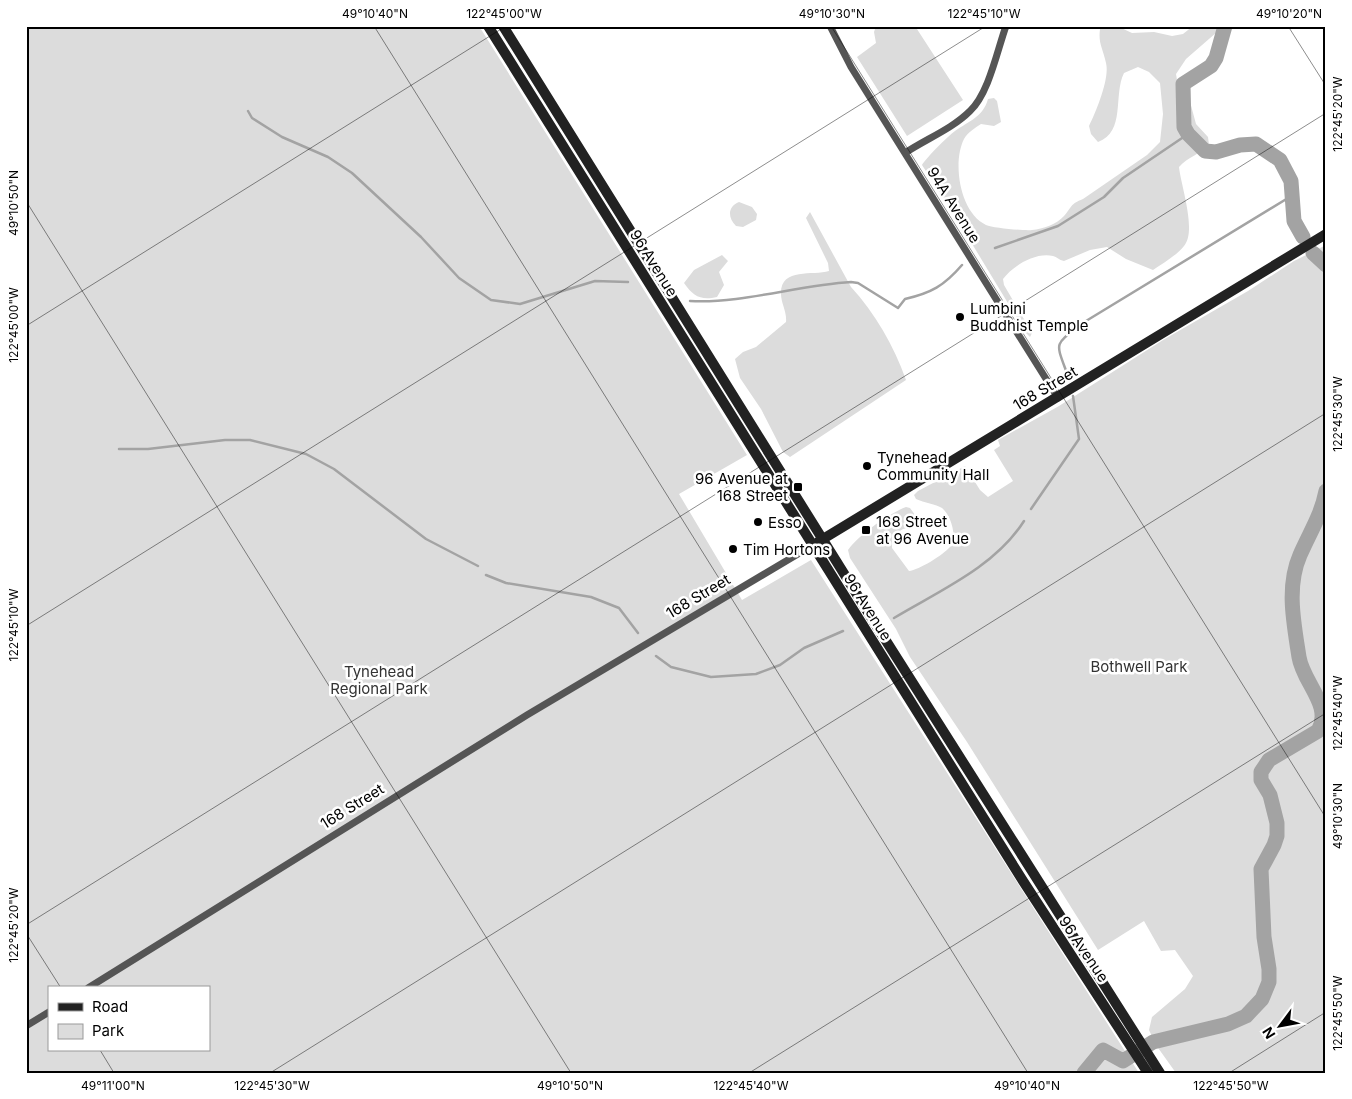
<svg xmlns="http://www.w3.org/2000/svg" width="1352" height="1099" font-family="Inter,sans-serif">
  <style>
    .green { fill: #dcdcdc; fill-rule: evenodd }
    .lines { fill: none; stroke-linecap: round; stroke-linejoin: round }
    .stream { stroke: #a3a3a3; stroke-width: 2.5 }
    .river { stroke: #a3a3a3; stroke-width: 15 }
    .street { stroke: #555; stroke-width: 7 }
    .secondary { stroke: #222; stroke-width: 10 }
    .ticks { fill: none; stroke: #000; stroke-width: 1; stroke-opacity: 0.45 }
    .poi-dot { fill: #000; stroke: #fff; stroke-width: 2 }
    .labels { text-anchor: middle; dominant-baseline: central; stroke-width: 5; stroke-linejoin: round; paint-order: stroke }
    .street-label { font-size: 15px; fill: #000; stroke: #fff }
    .poi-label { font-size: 15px; fill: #000; stroke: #fff; text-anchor: start }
    .park-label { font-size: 15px; fill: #333; stroke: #fff }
    .neatline { fill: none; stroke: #000; stroke-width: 2 }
    .ticks-label { font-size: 12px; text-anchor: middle; fill: #000 }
  </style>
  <rect width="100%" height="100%" fill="#fff"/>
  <path class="green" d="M 26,26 L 479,26 L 747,455 L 679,494 L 742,600 L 811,560 L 1139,1073 L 26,1073 ZM 49,988 L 209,988 L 209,1050 L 49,1050 Z
    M 876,26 L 915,26 L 963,100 L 907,136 L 857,57 L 876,43 L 874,32 Z
    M 1103,26 L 1117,26 L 1132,33 L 1154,32 L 1172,36 L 1183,34 L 1193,26 L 1218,26 L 1217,32 L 1186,59 L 1176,74 L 1178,86 L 1189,98 L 1196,124 L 1208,137 L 1209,145 C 1200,154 1188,157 1179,167 C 1181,186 1197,231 1184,246 C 1176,256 1163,263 1153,270 L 1126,259 L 1107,247 L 1090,250 L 1064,261 C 1059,260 1057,257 1053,256 C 1035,252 1013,266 1003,279 L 1004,285 L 1032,333 L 1030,337 L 1026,333 L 954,214 L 922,165 C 927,157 947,137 955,131 C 969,121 983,117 988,99 L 994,98 L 997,101 L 1001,122 L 994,126 L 981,124 C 975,128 968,132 964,139 C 952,163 960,213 986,225 C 993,228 1026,231 1032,230 C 1043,229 1057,224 1064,216 C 1072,207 1070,204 1083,199 L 1147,155 L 1160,142 L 1163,114 L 1160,83 L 1149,72 L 1138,67 L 1124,73 C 1113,95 1126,132 1098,142 L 1091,134 L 1089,126 C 1096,112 1110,78 1106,63 C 1103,48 1098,44 1100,29 Z
    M 739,202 L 752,207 L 757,214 L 756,220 L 743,227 L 736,226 C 728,218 727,207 739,202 Z
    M 810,212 L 851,287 C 875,313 894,346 906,380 L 790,457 L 783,452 L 761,409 L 740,378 L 735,359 L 743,352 L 756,347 L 786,322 C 787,312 781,303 781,294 C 780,267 813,276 829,271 L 828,263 L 806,218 Z
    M 1326,245 L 1326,1073 L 1176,1073 L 1156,1045 L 1149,1030 L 1152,1017 L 1185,989 L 1193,976 L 1175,950 L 1161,951 L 1144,921 L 1098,950 L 967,742 L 910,657 L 896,629 L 850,558 L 848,550 C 860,534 888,514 906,507 L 910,508 L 918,519 L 915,526 L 903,529 L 892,536 L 892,548 L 909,571 C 919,570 943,555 950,547 C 958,538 951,515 942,508 C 936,504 924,503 916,499 L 914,495 L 918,491 L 965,466 L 980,490 L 988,497 L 1013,481 L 994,450 L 1000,446 L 998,440 L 1059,406 L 1163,340 L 1248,291 L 1294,261 Z
    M 722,255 L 728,261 L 719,272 L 724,285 L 717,297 C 701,301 693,296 684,283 L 694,270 Z"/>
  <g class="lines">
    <path class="stream" d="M 248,111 L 252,118 L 282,137 L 328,157 L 352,173 L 421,237 L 459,278 L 491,300 L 520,304 L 595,281 L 628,282
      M 995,248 L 1058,226 L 1104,197 L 1123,178 L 1188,134
      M 690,301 C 742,304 798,285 851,282 L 858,283 L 898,308 L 905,299 C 931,293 944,286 962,265
      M 1069,379 C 1055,339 1052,347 1086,321 L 1293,195
      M 119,449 L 148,449 L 225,440 L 250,440 L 306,454 L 334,469 L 426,539 L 478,566
      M 1031,509 L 1079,439 L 1073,396
      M 486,575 L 506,583 L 591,597 L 619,608 L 638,633
      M 894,618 C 939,591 995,567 1024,521
      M 656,656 L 671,667 L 711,677 L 756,674 L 780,665 L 804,648 L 843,631"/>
    <path class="river" d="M 1225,26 L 1216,58 L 1211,66 L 1183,84 L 1184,127 L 1188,134 L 1205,151 L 1216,152 L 1240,145 L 1256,144 L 1280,160 L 1291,181 L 1294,221 L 1303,237
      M 1313,253 L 1326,265
      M 1084,1073 L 1103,1050 L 1123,1061 L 1153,1042 L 1228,1024 L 1246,1016 L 1262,999 L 1269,982 L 1269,969 L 1264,937 L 1261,869 L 1274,845 L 1277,836 L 1277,823 L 1270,795 L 1261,780 L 1261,772 L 1269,760 L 1318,731 C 1333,706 1303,683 1299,657 C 1294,624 1286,587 1300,555 C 1310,532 1321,516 1326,491"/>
    <path class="street" d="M 830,26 L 851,67 L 1058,398
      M 905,153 C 926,139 952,129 970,111 C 989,93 997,51 1006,26
      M 88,988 L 527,715 L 813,545
      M 26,1026 L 49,1012"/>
    <path class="secondary" d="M 488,26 L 1023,881 L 1148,1073
      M 503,26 L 876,625 L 1160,1073
      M 818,542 L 1326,234"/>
  </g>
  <path class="ticks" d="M 374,26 L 1028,1073M 831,26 L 1326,818M 1288,26 L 1326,86M 26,201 L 571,1073M 26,326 L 506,26M 26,626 L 986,26M 26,925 L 1326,113M 26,933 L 61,988M 100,1050 L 114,1073M 270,1073 L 1326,413M 749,1073 L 1326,713M 1229,1073 L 1326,1012"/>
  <g class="poi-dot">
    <circle cx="960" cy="317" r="5"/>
    <circle cx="867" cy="466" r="5"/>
    <rect x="793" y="482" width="10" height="10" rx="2.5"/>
    <circle cx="758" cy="522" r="5"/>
    <rect x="861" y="525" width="10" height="10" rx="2.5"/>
    <circle cx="733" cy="549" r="5"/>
  </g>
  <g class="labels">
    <g class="street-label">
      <text transform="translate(954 205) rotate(58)">94A Avenue</text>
      <text transform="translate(654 263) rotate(58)">96 Avenue</text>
      <text transform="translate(1045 388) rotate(-31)">168 Street</text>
      <text transform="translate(698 596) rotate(-31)">168 Street</text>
      <text transform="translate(868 607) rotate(58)">96 Avenue</text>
      <text transform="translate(352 806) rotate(-32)">168 Street</text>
      <text transform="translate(1084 949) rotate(56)">96 Avenue</text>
    </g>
    <g class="poi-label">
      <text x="970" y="308">Lumbini<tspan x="970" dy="17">Buddhist Temple</tspan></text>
      <text x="877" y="457">Tynehead<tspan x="877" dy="17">Community Hall</tspan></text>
      <text x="788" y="478" text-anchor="end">96 Avenue at<tspan x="788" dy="17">168 Street</tspan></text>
      <text x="876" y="521">168 Street<tspan x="876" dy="17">at 96 Avenue</tspan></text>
      <text x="768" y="522">Esso</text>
      <text x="743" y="549">Tim Hortons</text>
    </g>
    <g class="park-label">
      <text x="1139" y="666">Bothwell Park</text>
      <text x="379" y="671">Tynehead<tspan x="379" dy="17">Regional Park</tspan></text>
    </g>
  </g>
  <rect width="1352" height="1099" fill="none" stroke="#ffffff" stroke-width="55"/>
  <rect x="48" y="986" width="162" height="65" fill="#ffffff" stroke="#999999"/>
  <rect x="58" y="1003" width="25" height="8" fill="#222222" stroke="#999999"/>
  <text x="92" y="1012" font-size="15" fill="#000000">Road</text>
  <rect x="58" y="1024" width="25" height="15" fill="#dcdcdc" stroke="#999999"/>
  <text x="92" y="1036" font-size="15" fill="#000000">Park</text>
  <g transform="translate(1280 1026) rotate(238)" stroke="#ffffff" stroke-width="4" paint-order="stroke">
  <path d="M0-4L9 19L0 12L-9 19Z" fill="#000000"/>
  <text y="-8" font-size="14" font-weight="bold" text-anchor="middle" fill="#000000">N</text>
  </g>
  <rect x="28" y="28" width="1296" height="1044" class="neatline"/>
  <g class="ticks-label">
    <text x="375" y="18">49°10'40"N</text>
    <text x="504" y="18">122°45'00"W</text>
    <text x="832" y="18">49°10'30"N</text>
    <text x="984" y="18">122°45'10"W</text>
    <text x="1289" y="18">49°10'20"N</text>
    <text transform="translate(1338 114) rotate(-90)" y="4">122°45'20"W</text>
    <text transform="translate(14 203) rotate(-90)" y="4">49°10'50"N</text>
    <text transform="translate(14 325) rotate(-90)" y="4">122°45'00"W</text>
    <text transform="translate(1338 414) rotate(-90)" y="4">122°45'30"W</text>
    <text transform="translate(14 625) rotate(-90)" y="4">122°45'10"W</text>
    <text transform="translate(1338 713) rotate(-90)" y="4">122°45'40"W</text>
    <text transform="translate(1338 816) rotate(-90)" y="4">49°10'30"N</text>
    <text transform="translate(14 925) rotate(-90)" y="4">122°45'20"W</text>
    <text transform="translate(1338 1013) rotate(-90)" y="4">122°45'50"W</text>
    <text x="113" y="1090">49°11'00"N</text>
    <text x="272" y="1090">122°45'30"W</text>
    <text x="570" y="1090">49°10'50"N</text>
    <text x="751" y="1090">122°45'40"W</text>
    <text x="1027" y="1090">49°10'40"N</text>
    <text x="1231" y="1090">122°45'50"W</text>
  </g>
</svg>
